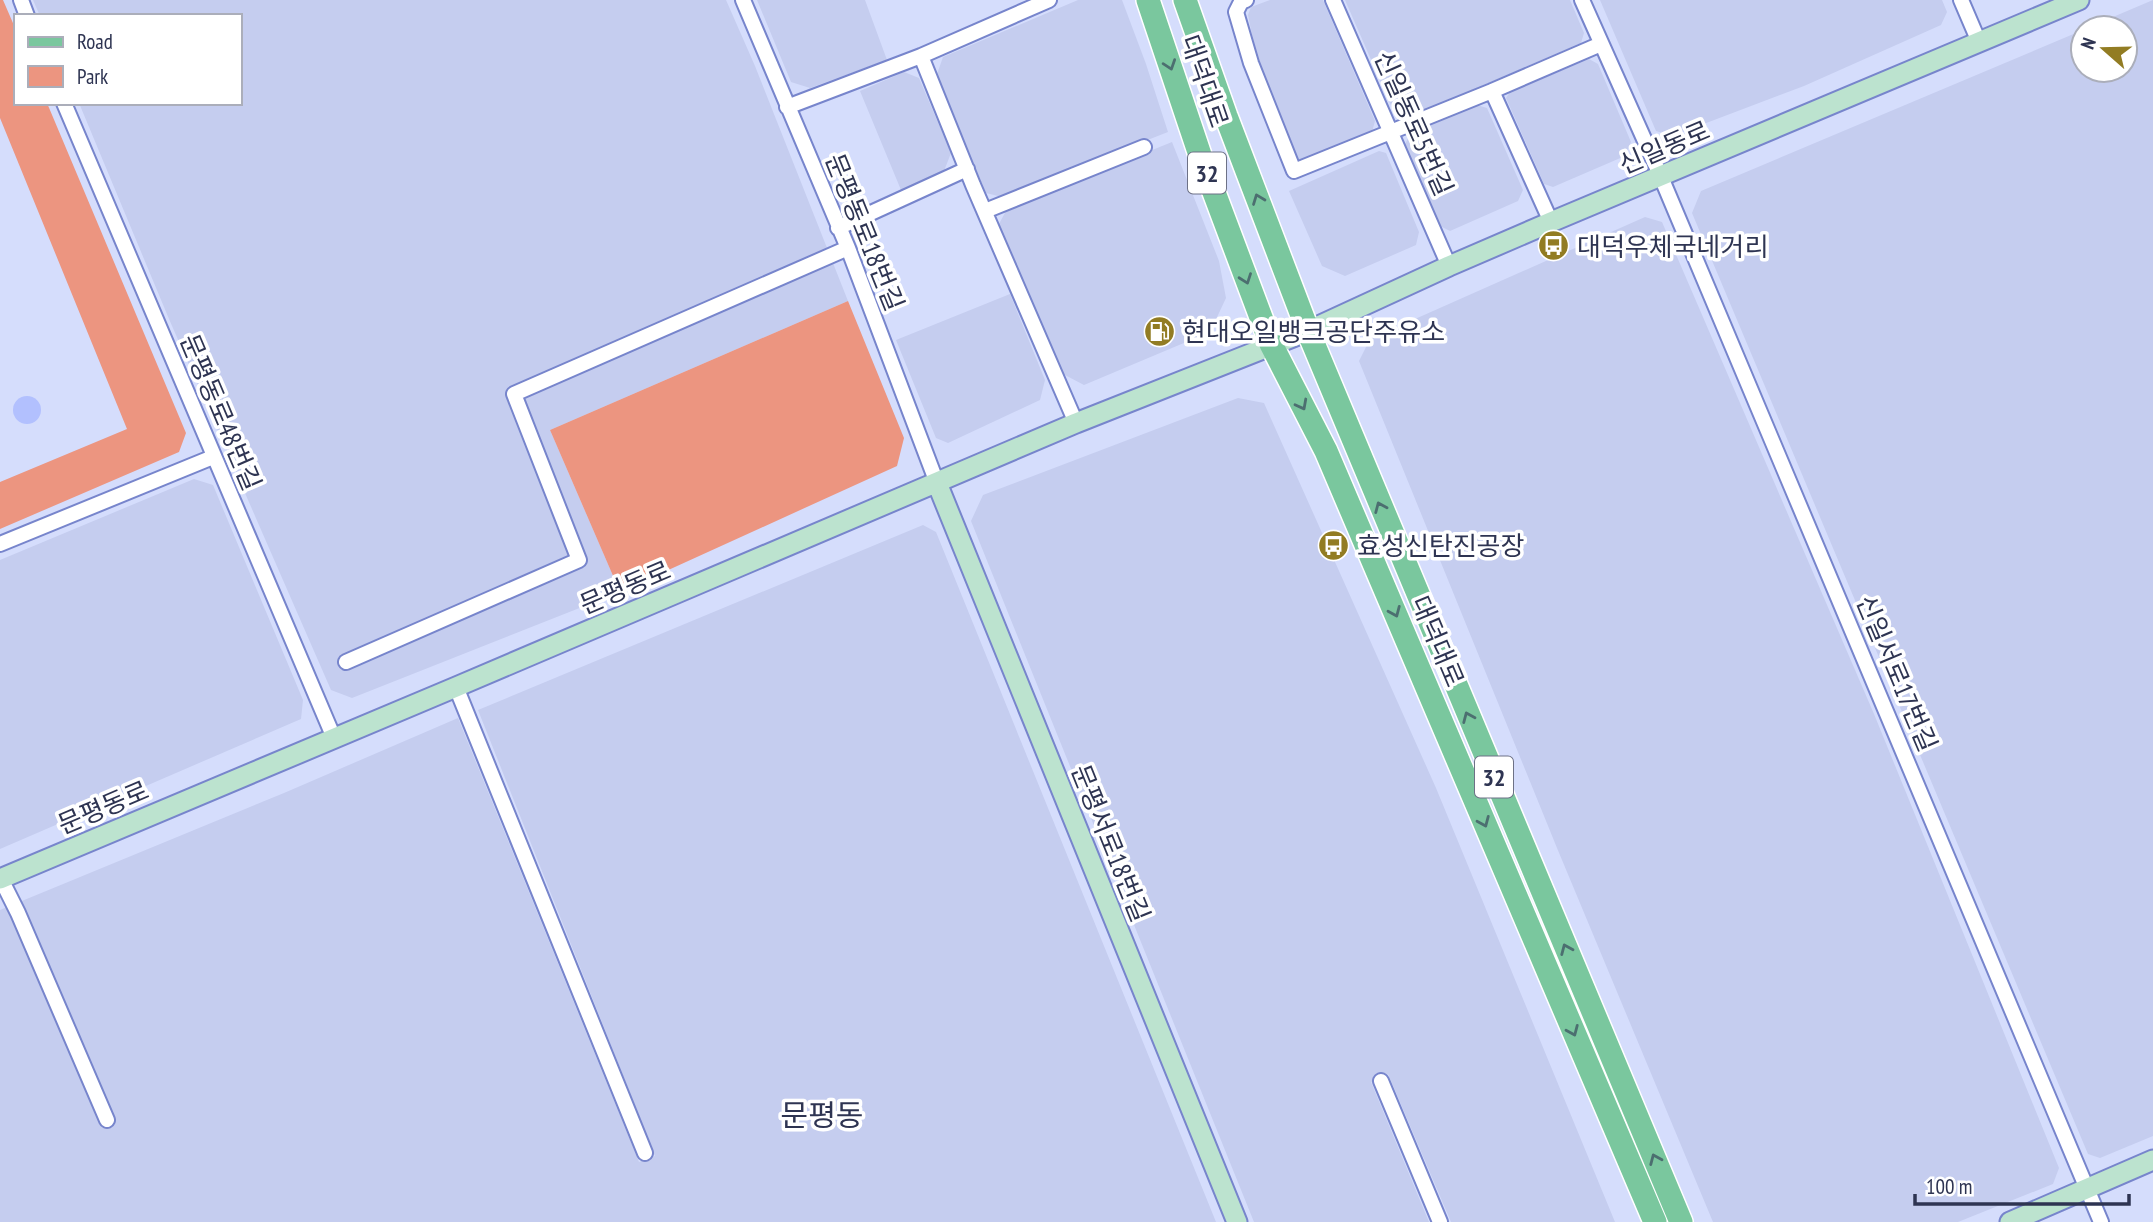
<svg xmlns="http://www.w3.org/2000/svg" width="2153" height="1222" font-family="'PT Sans Narrow','Noto Sans KR',sans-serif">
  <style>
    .built { fill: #c5cdef }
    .green { fill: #ec9580 }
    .water { fill: #b2c0fe }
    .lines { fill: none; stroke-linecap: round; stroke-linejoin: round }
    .street-casing { stroke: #7785cc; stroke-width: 18 }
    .secondary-casing { stroke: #7785cc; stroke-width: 23 }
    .primary-casing { stroke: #fff; stroke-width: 26 }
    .street { stroke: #fff; stroke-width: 14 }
    .secondary { stroke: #bce3cf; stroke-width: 19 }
    .primary { stroke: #7ac79e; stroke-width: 23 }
    .oneway { stroke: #4c6f70 }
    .labels { text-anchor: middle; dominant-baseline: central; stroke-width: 7; stroke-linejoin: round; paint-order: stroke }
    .shield { fill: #fff; stroke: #6d7186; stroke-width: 2 }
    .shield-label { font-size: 24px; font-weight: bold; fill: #2e3452 }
    .street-label { font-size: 26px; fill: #2e3452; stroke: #fff }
    .poi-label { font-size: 26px; fill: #2e3452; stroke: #fff; text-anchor: start }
    .quarter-label { font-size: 30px; fill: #2e3452; stroke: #fff }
  </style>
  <rect width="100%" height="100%" fill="#d5ddfc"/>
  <path class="built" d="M 33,0 L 726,0 L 755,66 L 848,301 L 550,430 L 620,592 L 352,698 L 331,690 L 169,319 L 79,103 L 240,103 L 240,16 L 40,16 Z
    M 757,0 L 865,0 L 887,60 L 810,88 L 791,82 Z
    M 1078,0 L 1122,0 L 1146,64 L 1168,132 L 1002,197 L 986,193 L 936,77 L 943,57 Z
    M 1270,0 L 1323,0 L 1375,121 L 1372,132 L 1303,160 L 1295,159 L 1256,55 L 1248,15 L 1251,7 Z
    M 1345,0 L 1570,0 L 1584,33 L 1581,43 L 1410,117 L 1393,110 Z
    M 1600,0 L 1942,0 L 1947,12 L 1941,25 L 1804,86 L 1672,136 L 1656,131 Z
    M 2153,0 L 2153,1136 L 2100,1158 L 2088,1154 L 1692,213 L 1701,191 L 2083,30 L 2083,70 L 2125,70 L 2125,28 L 2087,28 Z
    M 1589,59 L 1598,64 L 1631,142 L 1625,156 L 1553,187 L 1544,184 L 1506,98 L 1510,92 Z
    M 904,72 L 919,78 L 951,153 L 944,171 L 901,190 L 860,91 Z
    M 1477,105 L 1487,108 L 1523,190 L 1518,201 L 1450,231 L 1440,226 L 1405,144 L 1411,133 Z
    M 1172,142 L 1219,261 L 1226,298 L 1210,332 L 1084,385 L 1063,374 L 1042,332 L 999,224 L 1007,209 Z
    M 1379,151 L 1386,153 L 1419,232 L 1416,245 L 1345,276 L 1322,266 L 1289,191 Z
    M 1645,217 L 1662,222 L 1874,714 L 2059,1168 L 2053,1184 L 1958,1222 L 1713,1222 L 1557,848 L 1359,361 L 1370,339 Z
    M 1010,294 L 1045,380 L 1040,400 L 948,443 L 936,438 L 896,340 Z
    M 1238,398 L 1264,403 L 1436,788 L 1615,1222 L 1451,1222 L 1388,1074 L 1371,1082 L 1429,1222 L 1254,1222 L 971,521 L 983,495 Z
    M 194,479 L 213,485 L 303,700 L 301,719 L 0,849 L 0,560 Z
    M 923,525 L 936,532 L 1216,1222 L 0,1222 L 0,910 L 284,793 L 458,718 L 639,1162 L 655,1156 L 478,710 Z"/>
  <path class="green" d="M 0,0 L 3,0 L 16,30 L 16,103 L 47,103 L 186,433 L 179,452 L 0,529 L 0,482 L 127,429 L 0,118 Z
    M 848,301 L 904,438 L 897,466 L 620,592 L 550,430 Z"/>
  <path class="water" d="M13 410a14 14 0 1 1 28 0a14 14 0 1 1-28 0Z"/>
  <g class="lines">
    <defs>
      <path id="street" d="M 21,0 L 27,16
        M 743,0 L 848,248 L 937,483
        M 1246,0 L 1241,2 L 1236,12 L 1251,63 L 1294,171 L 1492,91 L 1601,44
        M 1333,0 L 1449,266
        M 1582,0 L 1661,177 L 2101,1222
        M 1961,0 L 1979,42
        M 921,56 L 973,185 L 1076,423
        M 1492,91 L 1551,222
        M 64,103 L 334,738
        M 787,107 L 921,56 L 1049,0
        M 985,211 L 1144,147
        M 838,228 L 967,169
        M 0,544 L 213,457
        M 346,662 L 579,560 L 514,394 L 848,248
        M 456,687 L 645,1153
        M 1,879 L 18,913 L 107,1120
        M 1381,1081 L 1440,1222"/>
      <path id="secondary" d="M 937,483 L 1237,1222
        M 0,879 L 456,687 L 1076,423 L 1308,331 L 1449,266 L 1551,222 L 2079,0
        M 2010,1222 L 2153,1160"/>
      <path id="primary" d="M 1148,0 L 1200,155 L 1271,344 L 1326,451 L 1655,1222
        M 1185,0 L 1226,116 L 1308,331 L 1681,1222"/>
    </defs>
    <use href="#street" class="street-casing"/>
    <use href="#secondary" class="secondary-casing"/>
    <use href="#primary" class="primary-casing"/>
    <use href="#street" class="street"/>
    <use href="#secondary" class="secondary"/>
    <use href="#primary" class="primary"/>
  </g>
  <defs><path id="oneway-chevron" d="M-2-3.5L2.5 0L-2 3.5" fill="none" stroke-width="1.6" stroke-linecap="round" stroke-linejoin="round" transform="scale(1.75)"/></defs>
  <g class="oneway">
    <use href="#oneway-chevron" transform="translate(1170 65) rotate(71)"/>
    <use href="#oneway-chevron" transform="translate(1258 199) rotate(-111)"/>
    <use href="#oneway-chevron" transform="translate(1246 279) rotate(70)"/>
    <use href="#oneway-chevron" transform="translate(1302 405) rotate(62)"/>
    <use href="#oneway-chevron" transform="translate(1380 507) rotate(-113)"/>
    <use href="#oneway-chevron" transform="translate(1395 612) rotate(67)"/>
    <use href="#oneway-chevron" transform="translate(1468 717) rotate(-113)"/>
    <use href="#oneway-chevron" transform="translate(1484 822) rotate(67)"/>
    <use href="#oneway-chevron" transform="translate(1566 949) rotate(-113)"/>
    <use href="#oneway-chevron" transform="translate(1573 1031) rotate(67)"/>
    <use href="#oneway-chevron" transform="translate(1655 1159) rotate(-113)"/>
  </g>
  <defs>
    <symbol id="bus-disc" viewBox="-11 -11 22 22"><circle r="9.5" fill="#927c23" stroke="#fff"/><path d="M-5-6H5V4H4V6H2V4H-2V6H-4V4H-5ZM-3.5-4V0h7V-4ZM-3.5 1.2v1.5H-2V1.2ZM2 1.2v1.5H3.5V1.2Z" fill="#fff"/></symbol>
    <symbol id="fuel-disc" viewBox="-11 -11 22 22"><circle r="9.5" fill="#927c23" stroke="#fff"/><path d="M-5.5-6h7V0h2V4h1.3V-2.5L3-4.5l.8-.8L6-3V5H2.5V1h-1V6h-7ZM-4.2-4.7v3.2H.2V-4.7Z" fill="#fff"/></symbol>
  </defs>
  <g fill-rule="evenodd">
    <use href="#bus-disc" x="1536" y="228" width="35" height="35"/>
    <use href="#fuel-disc" x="1142" y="314" width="35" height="35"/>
    <use href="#bus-disc" x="1316" y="528" width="35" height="35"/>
  </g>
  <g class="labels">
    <g class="shield">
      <rect x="1188" y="152.5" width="38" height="41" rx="5"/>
      <rect x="1475" y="756.5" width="38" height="41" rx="5"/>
    </g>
    <g class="shield-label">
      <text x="1207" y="173">32</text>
      <text x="1494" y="777">32</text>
    </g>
    <g class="street-label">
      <text transform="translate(1205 81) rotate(71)">대덕대로</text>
      <text transform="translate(1414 123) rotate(66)">신일동로5번길</text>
      <text transform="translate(1664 147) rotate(-23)">신일동로</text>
      <text transform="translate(865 232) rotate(68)">문평동로18번길</text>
      <text transform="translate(221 412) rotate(67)">문평동로48번길</text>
      <text transform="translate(625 587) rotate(-23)">문평동로</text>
      <text transform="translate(1438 641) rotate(67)">대덕대로</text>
      <text transform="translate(1897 673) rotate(67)">신일서로17번길</text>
      <text transform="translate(103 807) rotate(-23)">문평동로</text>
      <text transform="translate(1111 843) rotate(68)">문평서로18번길</text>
    </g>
    <g class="poi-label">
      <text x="1577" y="246">대덕우체국네거리</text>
      <text x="1182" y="331">현대오일뱅크공단주유소</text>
      <text x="1357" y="545">효성신탄진공장</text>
    </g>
    <g class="quarter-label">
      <text x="822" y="1114">문평동</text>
    </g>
  </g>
  <rect x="14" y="14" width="228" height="91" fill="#ffffff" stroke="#abaeba" stroke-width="2"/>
  <rect x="28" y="37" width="35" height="10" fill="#7ac79e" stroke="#abaeba" stroke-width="2"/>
  <text x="77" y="49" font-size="21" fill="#2e3452">Road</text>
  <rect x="28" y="66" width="35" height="21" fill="#ec9580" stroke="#abaeba" stroke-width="2"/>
  <text x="77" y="84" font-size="21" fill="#2e3452">Park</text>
  <g transform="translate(2104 49) rotate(290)"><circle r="33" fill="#ffffff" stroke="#abaeba" stroke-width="2"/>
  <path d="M0-5L12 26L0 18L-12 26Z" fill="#927c23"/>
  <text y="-10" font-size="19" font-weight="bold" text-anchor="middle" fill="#2e3452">N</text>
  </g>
  <path d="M1915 1194v10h214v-10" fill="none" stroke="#2e3452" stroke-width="3.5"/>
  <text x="1926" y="1194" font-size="21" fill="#2e3452" stroke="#ffffff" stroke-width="5" paint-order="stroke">100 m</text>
</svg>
